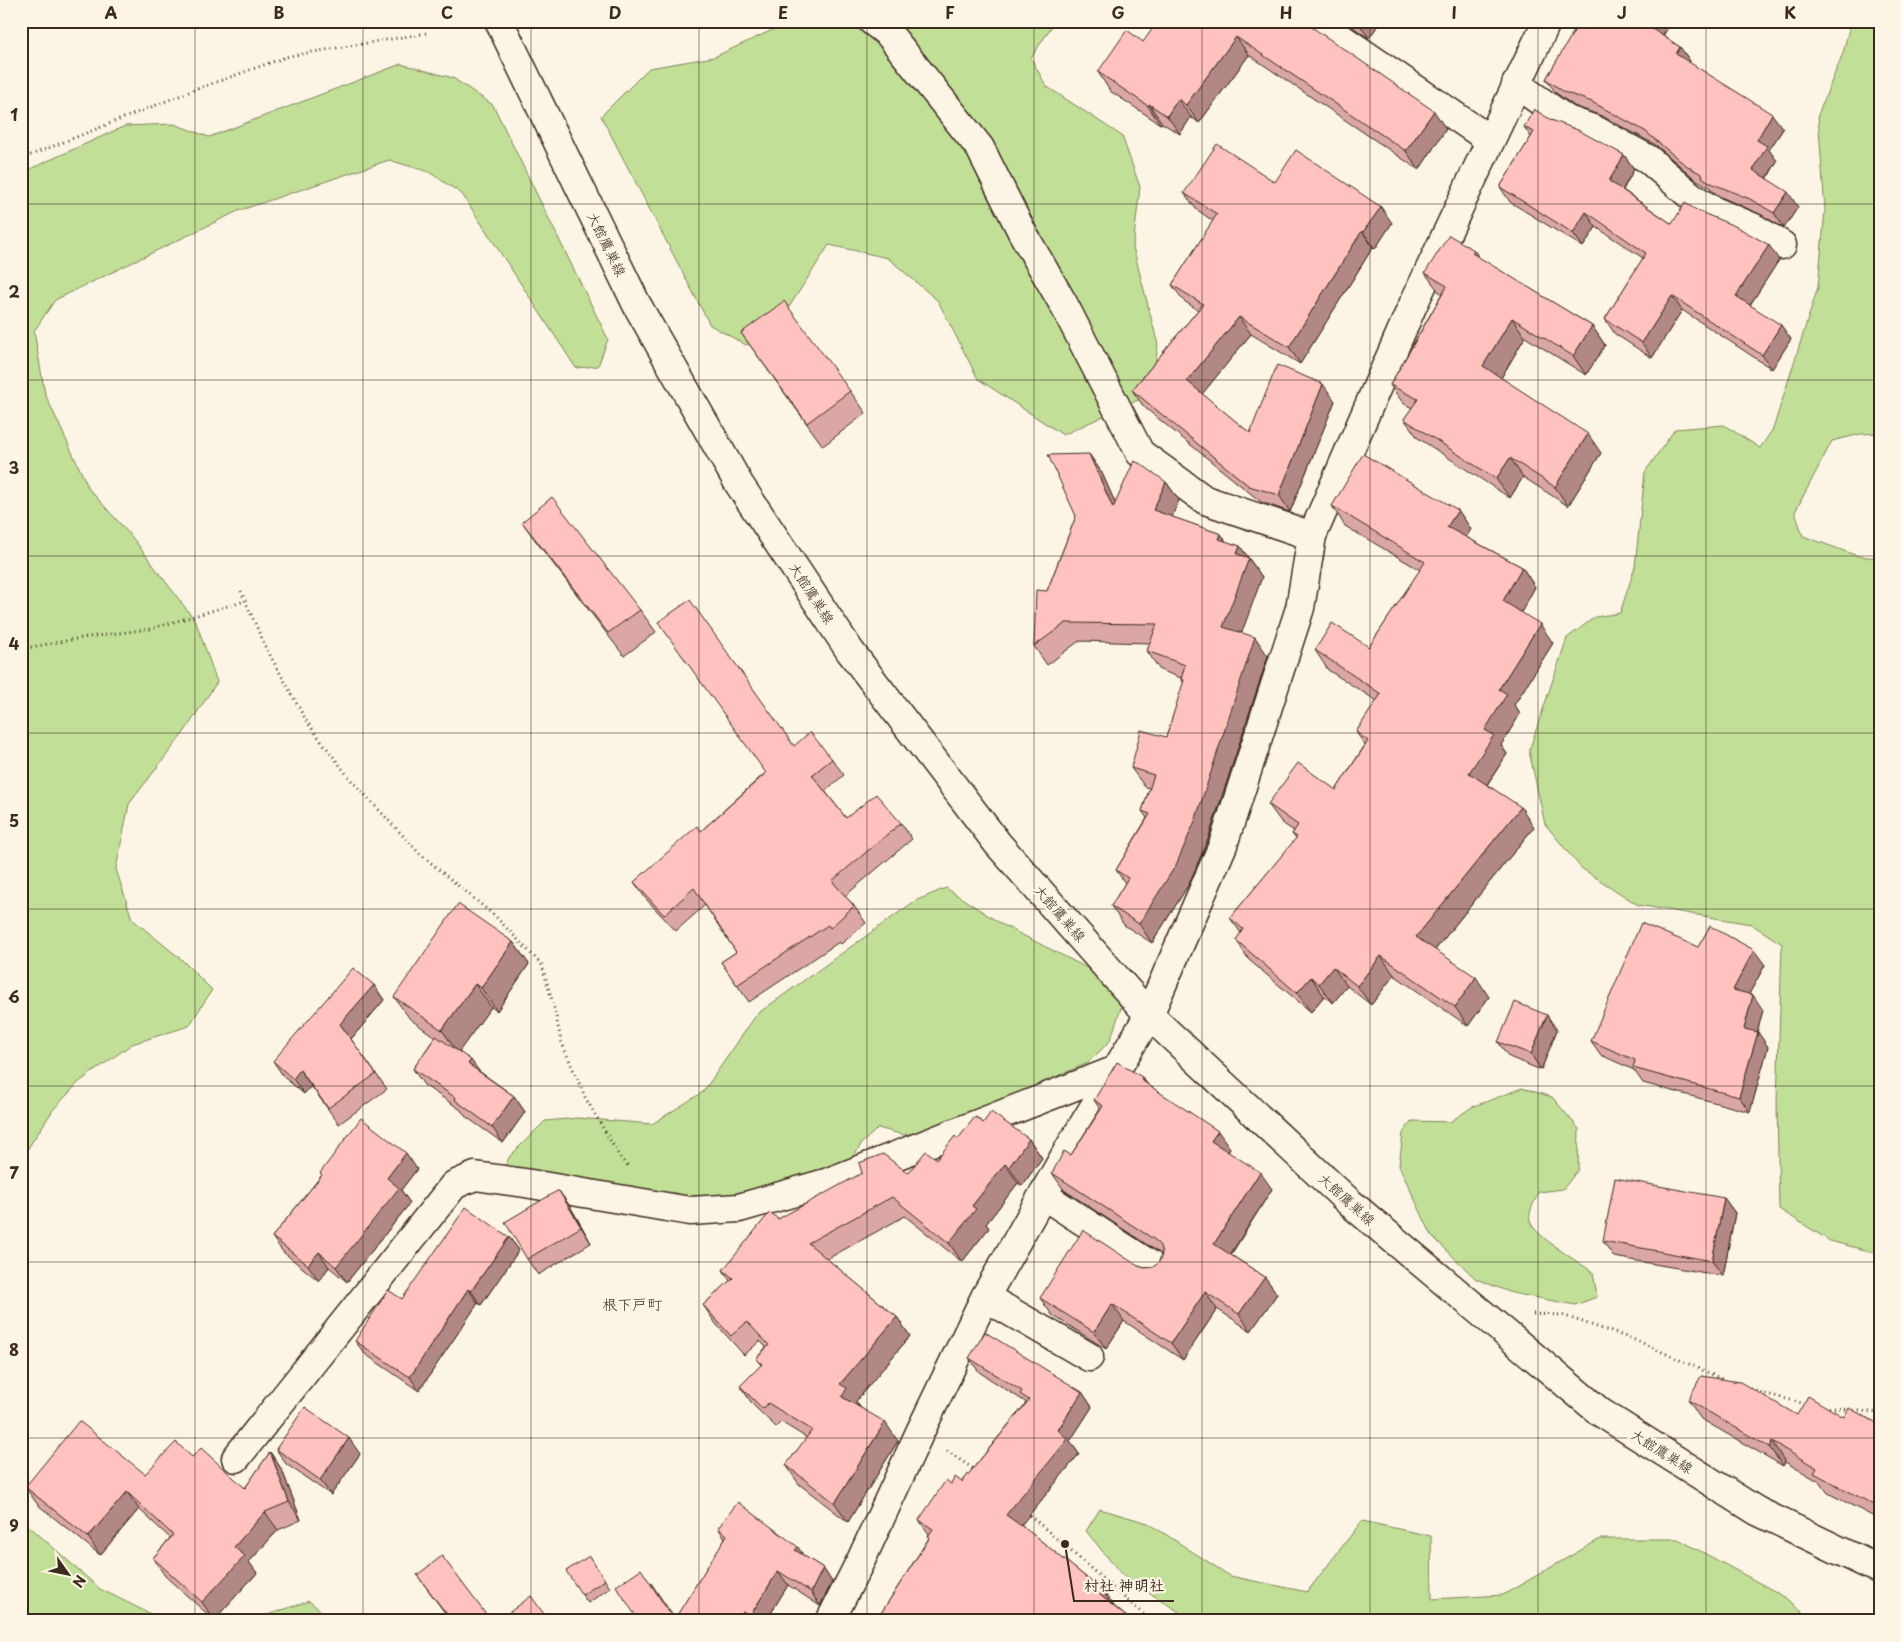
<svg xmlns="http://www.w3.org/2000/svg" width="1901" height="1642" font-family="'Playpen Sans','Klee One',sans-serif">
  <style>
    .green { fill: #c2df97; stroke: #7e845a }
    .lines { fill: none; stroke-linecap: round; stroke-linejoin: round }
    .minor-casing { stroke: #3b2a1e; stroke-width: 31 }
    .major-casing { stroke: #3b2a1e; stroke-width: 31 }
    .path { stroke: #3b2a1e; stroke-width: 3; stroke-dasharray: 1 4; stroke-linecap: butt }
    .minor { stroke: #fcf5e5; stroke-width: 28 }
    .major { stroke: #fcf5e5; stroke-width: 28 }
    .wall { fill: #dba7a4; stroke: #3b2a1e }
    .shaded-wall { fill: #b28886; stroke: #3b2a1e }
    .building { fill: #ffc2bf; stroke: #3b2a1e }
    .grid { fill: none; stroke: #3b2a1e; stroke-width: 1; stroke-opacity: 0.55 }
    .labels { text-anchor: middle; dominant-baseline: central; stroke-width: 4.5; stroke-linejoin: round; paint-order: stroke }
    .street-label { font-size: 14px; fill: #3b2a1e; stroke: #fcf5e5 }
    .neighbourhood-label { font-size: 15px; fill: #3b2a1e; stroke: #fcf5e5 }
    .leader { fill: none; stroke: #3b2a1e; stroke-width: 2 }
    .callout-dot { fill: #3b2a1e; stroke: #fcf5e5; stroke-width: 2 }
    .callout-label { font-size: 15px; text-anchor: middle; font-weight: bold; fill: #3b2a1e; stroke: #fcf5e5; stroke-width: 4.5; stroke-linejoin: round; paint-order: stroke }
    .neatline { fill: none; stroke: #3b2a1e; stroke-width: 2 }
    .grid-label { font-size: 16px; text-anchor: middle; font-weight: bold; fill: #3b2a1e }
  </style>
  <rect width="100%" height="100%" fill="#fcf5e5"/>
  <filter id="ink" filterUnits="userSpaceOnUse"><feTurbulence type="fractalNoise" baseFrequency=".02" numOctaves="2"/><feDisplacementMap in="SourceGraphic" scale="10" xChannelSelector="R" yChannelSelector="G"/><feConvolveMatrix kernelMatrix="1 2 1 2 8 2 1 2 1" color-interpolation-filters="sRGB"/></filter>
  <g filter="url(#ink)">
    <path class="green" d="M 792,21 L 1055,21 L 1031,58 L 1046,86 L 1122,136 L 1140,187 L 1133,247 L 1158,345 L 1151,394 L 1063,435 L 978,379 L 938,301 L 888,258 L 829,245 L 771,335 L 746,345 L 710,325 L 601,116 L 649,68 L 714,57 Z
      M 1851,21 L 1880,21 L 1880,433 L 1861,434 L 1832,441 L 1795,512 L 1803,536 L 1858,556 L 1880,558 L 1880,1254 L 1830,1241 L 1779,1209 L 1777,1103 L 1782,944 L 1751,924 L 1638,905 L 1581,868 L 1545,824 L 1529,751 L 1567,638 L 1595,617 L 1620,613 L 1635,567 L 1645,472 L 1675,429 L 1724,425 L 1760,448 L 1773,429 L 1818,287 L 1825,210 L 1818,115 L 1843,53 Z
      M 401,64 L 453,78 L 493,105 L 608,339 L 598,366 L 576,368 L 462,194 L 429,172 L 389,160 L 238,211 L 55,300 L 34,331 L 45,394 L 89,489 L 132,537 L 196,622 L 217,682 L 185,731 L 129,804 L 116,869 L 132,919 L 181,959 L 212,990 L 189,1026 L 132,1044 L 79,1082 L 53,1110 L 21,1159 L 21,173 L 125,126 L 174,124 L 209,137 Z
      M 946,888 L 1003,925 L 1089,969 L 1122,1005 L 1110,1041 L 1088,1063 L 934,1129 L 904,1135 L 878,1128 L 862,1143 L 852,1159 L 740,1199 L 685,1202 L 504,1167 L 510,1156 L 545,1121 L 578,1118 L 652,1124 L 703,1092 L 757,1014 L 915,901 Z
      M 1522,1088 L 1552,1097 L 1579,1129 L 1578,1170 L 1563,1189 L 1539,1192 C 1535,1201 1528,1211 1530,1221 C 1534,1236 1580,1263 1593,1272 L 1597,1297 L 1575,1305 L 1512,1293 L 1476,1279 L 1432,1236 L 1399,1166 L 1403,1133 L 1412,1121 L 1450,1122 L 1472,1107 Z
      M 1100,1509 L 1148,1523 L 1230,1576 L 1307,1592 L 1362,1521 L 1431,1536 L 1432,1599 L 1503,1595 L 1600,1539 L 1678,1539 L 1776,1592 L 1814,1621 L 1193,1621 L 1122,1575 L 1086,1531 Z
      M 21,1519 L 100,1589 L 165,1621 L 21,1621 Z
      M 309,1601 L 333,1621 L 249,1621 Z"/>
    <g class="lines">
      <defs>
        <path id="minor" d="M 872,21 L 889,34 L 980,148 L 1022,232 L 1064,305 L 1140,453 L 1205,500 L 1312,536
          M 1316,21 L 1490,140
          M 1516,84 L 1567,120 L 1595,130 L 1648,159 L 1692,197 L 1714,211 L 1754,228 L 1782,245
          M 1043,1195 L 1158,1270
          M 985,1297 L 1089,1357
          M 236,1458 L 454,1185 L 475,1176 L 525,1183 L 690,1211 L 739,1208 L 826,1183 L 1116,1070
          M 830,1621 L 862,1558 L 920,1432 L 985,1297 L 1066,1154 L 1149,1015 L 1223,845 L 1300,608 L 1312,536 L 1412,307 L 1547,21"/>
        <path id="major" d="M 499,21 L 637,305 L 739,484 L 850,651 L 998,844 L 1149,1015 L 1350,1203 L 1600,1412 L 1757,1511 L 1880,1570"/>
      </defs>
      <use href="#minor" class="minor-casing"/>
      <use href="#major" class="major-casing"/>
      <path class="path" d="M 21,159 L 194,90 L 289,56 L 427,33
        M 241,591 L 265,646 L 307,722 L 351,780 L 419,853 L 496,917 L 542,965 L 555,1011 L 561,1041 L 585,1097 L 621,1159 L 629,1167
        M 21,649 L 81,638 L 150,629 L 245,601
        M 1533,1314 L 1562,1315 L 1638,1341 L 1724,1380
        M 1751,1390 L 1806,1404
        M 1824,1407 L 1880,1413
        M 947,1451 L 975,1470
        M 1026,1512 L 1151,1621"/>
      <use href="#minor" class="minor"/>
      <use href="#major" class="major"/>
    </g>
    <path class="wall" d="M 1303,21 L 1446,129 L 1419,170 L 1249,55 L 1199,123 L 1191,117 L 1180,134 L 1162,123 L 1160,124 L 1110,91 L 1098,72 L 1143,42 Z
      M 1344,21 L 1381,21 L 1369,38 Z
      M 1454,21 L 1467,21 L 1462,27 Z
      M 1559,21 L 1672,21 L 1663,36 L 1680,47 L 1690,61 L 1689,63 L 1783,129 L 1769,150 L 1777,161 L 1767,179 L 1798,207 L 1784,228 L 1760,214 L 1721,197 L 1712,191 L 1710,188 L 1694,178 L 1656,145 L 1602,116 L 1574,106 L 1556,93 L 1546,79 L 1574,32 L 1562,25 Z
      M 1551,120 L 1624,155 L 1634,169 L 1623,190 L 1672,224 L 1779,260 L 1750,305 L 1791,339 L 1772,369 L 1682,310 L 1652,358 L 1615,334 L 1605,319 L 1643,258 L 1596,227 L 1583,247 L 1510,202 L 1500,187 L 1531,137 L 1524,127 Z
      M 1275,182 L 1392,223 L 1375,249 L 1373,247 L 1300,364 L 1251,334 L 1202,394 L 1250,433 L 1335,401 L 1290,512 L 1261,502 L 1144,407 L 1132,390 L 1198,310 L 1184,301 L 1172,285 L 1213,221 L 1196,209 L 1184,193 Z
      M 1479,258 L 1592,326 L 1605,345 L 1586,375 L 1525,337 L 1501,378 L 1601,453 L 1568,506 L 1523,477 L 1510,498 L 1418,438 L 1404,419 L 1412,408 L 1403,403 L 1390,385 L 1442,294 L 1439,292 L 1425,273 Z
      M 741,333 L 850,391 L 866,413 L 823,446 Z
      M 1089,454 L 1102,473 L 1115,503 L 1166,482 L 1179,500 L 1172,517 L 1221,534 L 1226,542 L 1240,546 L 1262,577 L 1241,633 L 1268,656 L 1208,839 L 1189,884 L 1152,943 L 1124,925 L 1111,906 L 1125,883 L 1116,870 L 1147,818 L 1142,811 L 1150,788 L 1145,787 L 1131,768 L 1166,737 L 1184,683 L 1181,679 L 1181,678 L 1160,670 L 1147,651 L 1150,643 L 1079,641 L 1047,665 L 1034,646 L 1047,591 L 1076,516 Z
      M 1332,506 L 1458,510 L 1471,529 L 1466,537 L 1522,567 L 1535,587 L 1521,612 L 1553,643 L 1514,705 L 1520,714 L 1501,745 L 1507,754 L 1487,785 L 1534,827 L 1435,950 L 1489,997 L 1468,1026 L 1394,975 L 1371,1005 L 1347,986 L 1333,1003 L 1324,996 L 1311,1012 L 1249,960 L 1236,940 L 1241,933 L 1230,918 L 1296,839 L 1292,834 L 1294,831 L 1282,823 L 1268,804 L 1336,790 L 1365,745 L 1356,732 L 1377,701 L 1328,670 L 1315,650 L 1369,647 L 1420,570 L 1345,526 Z
      M 522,522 L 640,610 L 656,632 L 624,656 L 538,544 Z
      M 794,746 L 832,759 L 844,775 L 825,791 L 846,818 L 901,823 L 912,839 L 845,896 L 854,906 L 866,923 L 841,944 L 839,942 L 749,1002 L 721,962 L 736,952 L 705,905 L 676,931 L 646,899 L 634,882 L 701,831 L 765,773 Z
      M 513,942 L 529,964 L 497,1011 L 491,1007 L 459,1051 L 479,1071 L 514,1096 L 525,1112 L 503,1143 L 465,1116 L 461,1110 L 424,1085 L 413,1069 L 435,1037 L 410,1019 L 394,997 Z
      M 1698,947 L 1765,965 L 1749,994 L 1763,1010 L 1757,1032 L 1768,1047 L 1750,1112 L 1643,1083 L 1634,1070 L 1601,1055 L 1591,1041 Z
      M 374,985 L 384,1000 L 351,1039 L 387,1089 L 339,1124 L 311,1086 L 304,1094 L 284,1077 L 273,1061 Z
      M 1557,1030 L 1541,1070 L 1509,1057 L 1498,1042 Z
      M 1142,1077 L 1148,1085 L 1230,1148 L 1228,1152 L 1272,1189 L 1231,1255 L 1265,1277 L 1277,1294 L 1251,1331 L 1217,1309 L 1183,1360 L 1124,1321 L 1106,1349 L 1052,1315 L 1040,1298 L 1138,1266 L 1145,1268 L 1154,1267 L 1159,1262 L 1161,1254 L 1064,1190 L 1052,1173 L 1071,1155 L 1100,1109 L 1094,1100 Z
      M 983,1123 L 1029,1139 L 1042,1158 L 1022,1186 L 1018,1183 L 986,1224 L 989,1228 L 962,1262 L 905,1216 L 827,1259 L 897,1317 L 910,1336 L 856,1401 L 860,1407 L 898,1441 L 848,1522 L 799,1484 L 786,1465 L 807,1438 L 781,1422 L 776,1427 L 753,1405 L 740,1386 L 761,1365 L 756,1359 L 766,1347 L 760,1341 L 744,1355 L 716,1324 L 703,1305 L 730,1281 L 723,1270 L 778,1219 L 908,1173 L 937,1159 L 958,1139 Z
      M 417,1169 L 401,1190 L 410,1203 L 347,1282 L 329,1267 L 319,1281 L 283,1252 L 272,1237 L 322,1175 L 320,1173 Z
      M 1724,1198 L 1735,1213 L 1723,1276 L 1614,1257 L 1603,1241 Z
      M 570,1206 L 591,1243 L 538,1275 L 527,1259 Z
      M 509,1237 L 519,1250 L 481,1305 L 478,1303 L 419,1391 L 365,1354 L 355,1341 L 402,1299 Z
      M 969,1358 L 1082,1392 L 1092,1407 L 1070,1441 L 1079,1454 L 1021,1525 L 1103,1591 L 1113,1605 L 1129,1619 L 1131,1621 L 876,1621 L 929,1538 L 928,1536 L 929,1534 L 919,1520 L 951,1484 L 962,1482 L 1026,1403 L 1024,1401 L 979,1372 Z
      M 1688,1400 L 1797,1415 L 1844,1417 L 1877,1423 L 1880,1418 L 1880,1520 L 1828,1493 L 1820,1482 L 1785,1462 L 1783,1466 L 1701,1419 Z
      M 276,1449 L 360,1454 L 331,1495 L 286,1464 Z
      M 270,1452 L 282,1470 L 301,1520 L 278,1530 L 249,1562 L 257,1573 L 214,1620 L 165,1576 L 153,1558 L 170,1538 L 139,1509 L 100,1555 L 38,1505 L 25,1487 L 145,1474 L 192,1457 L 245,1488 Z
      M 718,1528 L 804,1556 L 823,1568 L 832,1582 L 820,1606 L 788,1585 L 766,1621 L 639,1621 L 651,1583 L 675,1619 L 725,1538 Z
      M 589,1556 L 610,1588 L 588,1603 L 582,1595 Z
      M 417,1575 L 491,1621 L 451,1621 Z"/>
    <path class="shaded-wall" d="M 1357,21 L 1381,21 L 1369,38 Z
      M 1458,21 L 1467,21 L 1462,27 Z
      M 1652,21 L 1672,21 L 1659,41 L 1649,27 Z
      M 1236,37 L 1249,55 L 1199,123 L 1186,105 Z
      M 1680,47 L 1690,61 L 1686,69 L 1676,54 Z
      M 1178,99 L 1191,117 L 1180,134 L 1167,116 Z
      M 1149,104 L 1162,123 L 1160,124 L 1148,106 Z
      M 1434,111 L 1446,129 L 1419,170 L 1406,151 Z
      M 1772,114 L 1783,129 L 1769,150 L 1777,161 L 1763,184 L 1753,170 L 1757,140 Z
      M 1624,155 L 1634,169 L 1619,196 L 1609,181 Z
      M 1788,192 L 1798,207 L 1784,228 L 1774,213 Z
      M 1381,207 L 1392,223 L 1375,249 L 1363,232 Z
      M 1586,212 L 1596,227 L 1583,247 L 1573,233 Z
      M 1362,231 L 1373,247 L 1300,364 L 1289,347 Z
      M 1769,245 L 1779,260 L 1746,311 L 1736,296 Z
      M 1474,250 L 1487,269 L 1472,253 Z
      M 1672,296 L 1682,310 L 1652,358 L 1642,343 Z
      M 1239,317 L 1251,334 L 1199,398 L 1187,381 Z
      M 1512,318 L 1525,337 L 1497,385 L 1483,366 Z
      M 1781,325 L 1791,339 L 1772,369 L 1762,355 Z
      M 1592,326 L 1605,345 L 1586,375 L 1573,356 Z
      M 1323,384 L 1335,401 L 1290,512 L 1279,495 Z
      M 1588,434 L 1601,453 L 1568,506 L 1555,487 Z
      M 1089,454 L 1102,473 L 1126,527 L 1113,508 Z
      M 1510,458 L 1523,477 L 1510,498 L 1496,479 Z
      M 1166,482 L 1179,500 L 1167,529 L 1153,510 Z
      M 1458,510 L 1471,529 L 1461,547 L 1447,527 Z
      M 1221,534 L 1234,553 L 1219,539 Z
      M 1240,546 L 1262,577 L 1237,646 L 1223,627 L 1237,554 Z
      M 1522,567 L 1535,587 L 1517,620 L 1503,601 Z
      M 1540,624 L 1553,643 L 1514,705 L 1520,714 L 1501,745 L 1507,754 L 1482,792 L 1469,773 L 1499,689 Z
      M 1255,637 L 1268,656 L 1208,839 L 1189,884 L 1152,943 L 1139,924 Z
      M 1521,807 L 1534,827 L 1430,956 L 1416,937 Z
      M 513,942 L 529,964 L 497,1011 L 481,988 Z
      M 1754,950 L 1765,965 L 1743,1005 L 1733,990 Z
      M 1381,956 L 1394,975 L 1371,1005 L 1357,986 Z
      M 1333,967 L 1347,986 L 1333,1003 L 1319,984 Z
      M 1311,977 L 1324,996 L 1311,1012 L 1297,993 Z
      M 1476,977 L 1489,997 L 1468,1026 L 1455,1007 Z
      M 475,984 L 491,1007 L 458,1053 L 442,1030 Z
      M 374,985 L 384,1000 L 351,1039 L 340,1024 Z
      M 1753,995 L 1763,1010 L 1754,1044 L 1744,1029 Z
      M 1547,1015 L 1557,1030 L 1541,1070 L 1531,1054 Z
      M 1758,1032 L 1768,1047 L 1750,1112 L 1739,1097 Z
      M 471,1060 L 482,1075 L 468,1064 Z
      M 300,1070 L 311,1086 L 304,1094 L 293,1079 Z
      M 1142,1077 L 1154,1094 L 1141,1080 Z
      M 514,1096 L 525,1112 L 503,1143 L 492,1127 Z
      M 1218,1131 L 1230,1148 L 1223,1158 L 1211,1141 Z
      M 1029,1139 L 1042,1158 L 1022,1186 L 1009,1167 Z
      M 406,1153 L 417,1169 L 401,1190 L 410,1203 L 347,1282 L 336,1267 L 387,1178 Z
      M 1005,1164 L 1018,1183 L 986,1224 L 989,1228 L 962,1262 L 949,1243 L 972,1206 Z
      M 1260,1172 L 1272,1189 L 1226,1261 L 1214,1244 Z
      M 559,1191 L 570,1206 L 591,1243 L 581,1227 Z
      M 1724,1198 L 1735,1213 L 1723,1276 L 1712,1261 Z
      M 509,1237 L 519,1250 L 481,1305 L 471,1291 Z
      M 319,1252 L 329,1267 L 319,1281 L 308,1265 Z
      M 1265,1277 L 1277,1294 L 1251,1331 L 1239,1314 Z
      M 468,1289 L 478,1303 L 419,1391 L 410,1377 Z
      M 1205,1292 L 1217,1309 L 1183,1360 L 1171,1343 Z
      M 1112,1304 L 1124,1321 L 1106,1349 L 1094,1332 Z
      M 897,1317 L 910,1336 L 856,1401 L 860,1407 L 842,1397 L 840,1384 Z
      M 1082,1392 L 1092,1407 L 1070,1441 L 1079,1454 L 1017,1530 L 1006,1515 Z
      M 885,1422 L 898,1441 L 848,1522 L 835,1503 Z
      M 349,1438 L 360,1454 L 331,1495 L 320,1480 Z
      M 1772,1442 L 1785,1462 L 1783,1466 L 1769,1447 Z
      M 270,1452 L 282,1470 L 301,1520 L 289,1502 Z
      M 127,1492 L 139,1509 L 100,1555 L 88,1537 Z
      M 265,1512 L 278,1530 L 249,1562 L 257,1573 L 214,1620 L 202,1602 L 234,1547 Z
      M 798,1547 L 807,1561 L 795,1550 Z
      M 823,1568 L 832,1582 L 820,1606 L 811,1592 Z
      M 778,1571 L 788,1585 L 766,1621 L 753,1621 L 750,1616 Z
      M 1103,1591 L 1113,1606 L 1100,1595 Z
      M 743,1612 L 749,1621 L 738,1621 Z"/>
    <path class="building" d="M 1158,21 L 1303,21 L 1434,111 L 1406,151 L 1236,37 L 1186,105 L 1178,99 L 1167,116 L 1149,104 L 1148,106 L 1098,72 L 1127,30 L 1143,42 Z
      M 1569,21 L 1652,21 L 1649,27 L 1680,47 L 1676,54 L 1772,114 L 1757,140 L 1767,146 L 1753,170 L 1788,192 L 1774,213 L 1750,199 L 1711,183 L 1702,177 L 1703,175 L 1684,164 L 1645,131 L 1592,102 L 1564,92 L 1546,79 L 1577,26 Z
      M 1534,109 L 1551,120 L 1578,130 L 1624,155 L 1609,181 L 1672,224 L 1685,203 L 1698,211 L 1737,227 L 1769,245 L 1736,296 L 1781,325 L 1762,355 L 1672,296 L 1642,343 L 1605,319 L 1646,253 L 1586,212 L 1573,233 L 1500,187 L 1534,132 L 1524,127 Z
      M 1217,144 L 1275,182 L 1296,150 L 1381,207 L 1363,232 L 1362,231 L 1289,347 L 1239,317 L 1187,381 L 1250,433 L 1277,365 L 1323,384 L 1279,495 L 1249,486 L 1132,390 L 1203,304 L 1172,285 L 1217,214 L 1184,193 Z
      M 1449,235 L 1474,250 L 1472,253 L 1592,326 L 1573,356 L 1512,318 L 1483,366 L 1588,434 L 1555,487 L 1510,458 L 1496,479 L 1404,419 L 1418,399 L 1390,385 L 1447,286 L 1425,273 Z
      M 784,301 L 850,391 L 807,423 L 741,333 Z
      M 1089,454 L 1113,508 L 1134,461 L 1141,464 L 1166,482 L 1153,510 L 1221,534 L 1219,539 L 1240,546 L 1237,554 L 1249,558 L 1223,627 L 1255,637 L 1195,821 L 1176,865 L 1139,924 L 1111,906 L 1128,878 L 1116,870 L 1150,814 L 1142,811 L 1154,775 L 1131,768 L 1141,730 L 1166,737 L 1184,680 L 1181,679 L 1185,665 L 1147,651 L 1157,624 L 1066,623 L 1034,646 L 1036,590 L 1047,591 L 1076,516 L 1048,455 Z
      M 1363,454 L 1458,510 L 1447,527 L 1522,567 L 1503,601 L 1540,624 L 1499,689 L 1507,694 L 1485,730 L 1494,735 L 1469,773 L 1521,807 L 1416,937 L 1476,977 L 1455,1007 L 1381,956 L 1357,986 L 1333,967 L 1319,984 L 1311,977 L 1297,993 L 1236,940 L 1243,929 L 1230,918 L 1297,837 L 1292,834 L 1298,825 L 1268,804 L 1298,763 L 1336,790 L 1368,741 L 1356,732 L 1381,694 L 1315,650 L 1332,623 L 1369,647 L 1425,562 L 1332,506 Z
      M 552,497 L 640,610 L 608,633 L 522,522 Z
      M 690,600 L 794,746 L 810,732 L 832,759 L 812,775 L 846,818 L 876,794 L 901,823 L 832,881 L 854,906 L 830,928 L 828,925 L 737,985 L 721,962 L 736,952 L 694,888 L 664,915 L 634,882 L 697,826 L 701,831 L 766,773 L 658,622 Z
      M 458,904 L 513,942 L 481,988 L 475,984 L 442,1030 L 394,997 Z
      M 1641,923 L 1698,947 L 1710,926 L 1754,950 L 1733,990 L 1753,995 L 1744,1029 L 1758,1032 L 1739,1097 L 1633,1068 L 1635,1060 L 1591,1041 Z
      M 353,968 L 374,985 L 340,1024 L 376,1074 L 328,1108 L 300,1070 L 293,1079 L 273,1061 Z
      M 1515,1002 L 1547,1015 L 1531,1054 L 1498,1042 Z
      M 436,1036 L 471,1060 L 468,1064 L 514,1096 L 492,1127 L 455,1100 L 456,1098 L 413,1069 Z
      M 1117,1062 L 1142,1077 L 1141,1080 L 1218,1131 L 1211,1141 L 1260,1172 L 1214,1244 L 1265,1277 L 1239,1314 L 1205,1292 L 1171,1343 L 1112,1304 L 1094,1332 L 1040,1298 L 1083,1230 L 1138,1266 L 1145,1268 L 1154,1267 L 1159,1262 L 1162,1254 L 1160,1246 L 1155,1240 L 1052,1173 L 1064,1151 L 1071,1155 L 1103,1106 L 1094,1100 Z
      M 991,1112 L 1029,1139 L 1009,1167 L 1005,1164 L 972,1206 L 976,1209 L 949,1243 L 892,1197 L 808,1243 L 897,1317 L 840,1384 L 847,1388 L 842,1397 L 885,1422 L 835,1503 L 786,1465 L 812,1430 L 768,1403 L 763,1409 L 740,1386 L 762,1364 L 756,1359 L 769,1345 L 747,1322 L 731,1336 L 703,1305 L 733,1278 L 723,1270 L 770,1212 L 778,1219 L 862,1173 L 859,1163 L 883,1154 L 908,1173 L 926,1151 L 937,1159 L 955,1136 L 958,1139 L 974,1118 L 976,1117 L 983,1123 Z
      M 361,1118 L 406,1153 L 387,1178 L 399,1188 L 336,1267 L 319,1252 L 308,1265 L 272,1237 L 322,1175 L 320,1173 Z
      M 1615,1178 L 1724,1198 L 1712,1261 L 1603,1241 Z
      M 557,1191 L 559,1191 L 581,1227 L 527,1259 L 505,1222 Z
      M 466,1207 L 509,1237 L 471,1291 L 468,1289 L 410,1377 L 355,1341 L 388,1290 L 402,1299 Z
      M 985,1332 L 1082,1392 L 1058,1430 L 1068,1439 L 1006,1515 L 1030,1532 L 1103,1591 L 1100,1595 L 1129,1619 L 1128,1621 L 1033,1621 L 1030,1619 L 1029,1621 L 876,1621 L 930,1537 L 928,1536 L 933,1529 L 919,1520 L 946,1480 L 951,1484 L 955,1477 L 962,1482 L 1029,1400 L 1020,1394 L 1022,1391 L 969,1358 Z
      M 1701,1376 L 1740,1382 L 1797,1415 L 1808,1396 L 1844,1417 L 1849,1408 L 1877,1423 L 1880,1418 L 1880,1508 L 1814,1473 L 1817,1468 L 1772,1442 L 1769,1447 L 1688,1400 Z
      M 305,1407 L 349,1438 L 320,1480 L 276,1449 Z
      M 79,1421 L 145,1474 L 176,1442 L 192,1457 L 201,1448 L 245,1488 L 270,1452 L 289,1502 L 265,1512 L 234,1547 L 245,1556 L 202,1602 L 153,1558 L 173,1535 L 127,1492 L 88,1537 L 25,1487 Z
      M 738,1502 L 798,1547 L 795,1550 L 823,1568 L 811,1592 L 778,1571 L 750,1616 L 743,1612 L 738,1621 L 649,1621 L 644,1618 L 639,1621 L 616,1586 L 641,1569 L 674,1620 L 727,1535 L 718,1528 Z
      M 442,1556 L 491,1621 L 452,1621 L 417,1575 Z
      M 589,1556 L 605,1580 L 582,1595 L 566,1571 Z
      M 531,1596 L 549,1621 L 498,1621 Z"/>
  </g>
  <path class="grid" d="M 195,21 L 195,1621M 363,21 L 363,1621M 531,21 L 531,1621M 699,21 L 699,1621M 867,21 L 867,1621M 1034,21 L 1034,1621M 1202,21 L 1202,1621M 1370,21 L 1370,1621M 1538,21 L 1538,1621M 1706,21 L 1706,1621M 21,204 L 1880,204M 21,380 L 1880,380M 21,556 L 1880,556M 21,733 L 1880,733M 21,909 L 1880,909M 21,1086 L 1880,1086M 21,1262 L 1880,1262M 21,1438 L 1880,1438"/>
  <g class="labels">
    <g class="street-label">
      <text transform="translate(607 244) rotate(64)">大館鷹巣線</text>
      <text transform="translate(812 593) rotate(57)">大館鷹巣線</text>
      <text transform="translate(1060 913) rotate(49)">大館鷹巣線</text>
      <text transform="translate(1347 1199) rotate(42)">大館鷹巣線</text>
      <text transform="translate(1662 1451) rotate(32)">大館鷹巣線</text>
    </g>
    <g class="neighbourhood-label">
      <text x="632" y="1303">根下戸町</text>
    </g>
  </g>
  <path class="leader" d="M1065 1544L1074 1601H1174"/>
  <circle class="callout-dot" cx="1065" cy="1544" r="5"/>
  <g class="callout-label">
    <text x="1124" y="1591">村社 神明社</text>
  </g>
  <rect width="1901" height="1642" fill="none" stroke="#fcf5e5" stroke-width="55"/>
  <g transform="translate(68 1574) rotate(123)" stroke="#fcf5e5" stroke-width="4" paint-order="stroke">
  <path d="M0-4L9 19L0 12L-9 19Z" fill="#3b2a1e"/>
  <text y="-8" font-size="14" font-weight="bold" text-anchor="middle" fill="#3b2a1e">N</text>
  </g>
  <rect x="28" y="28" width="1846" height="1586" class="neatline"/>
  <g class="grid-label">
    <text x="111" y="19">A</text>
    <text x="279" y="19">B</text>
    <text x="447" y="19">C</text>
    <text x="615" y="19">D</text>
    <text x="783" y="19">E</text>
    <text x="950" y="19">F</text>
    <text x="1118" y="19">G</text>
    <text x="1286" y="19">H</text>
    <text x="1454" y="19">I</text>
    <text x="1622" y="19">J</text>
    <text x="1790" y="19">K</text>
    <text x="14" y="121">1</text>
    <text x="14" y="298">2</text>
    <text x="14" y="474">3</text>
    <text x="14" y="650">4</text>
    <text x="14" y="827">5</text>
    <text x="14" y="1003">6</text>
    <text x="14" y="1179">7</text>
    <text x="14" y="1356">8</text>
    <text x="14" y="1532">9</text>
  </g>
</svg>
